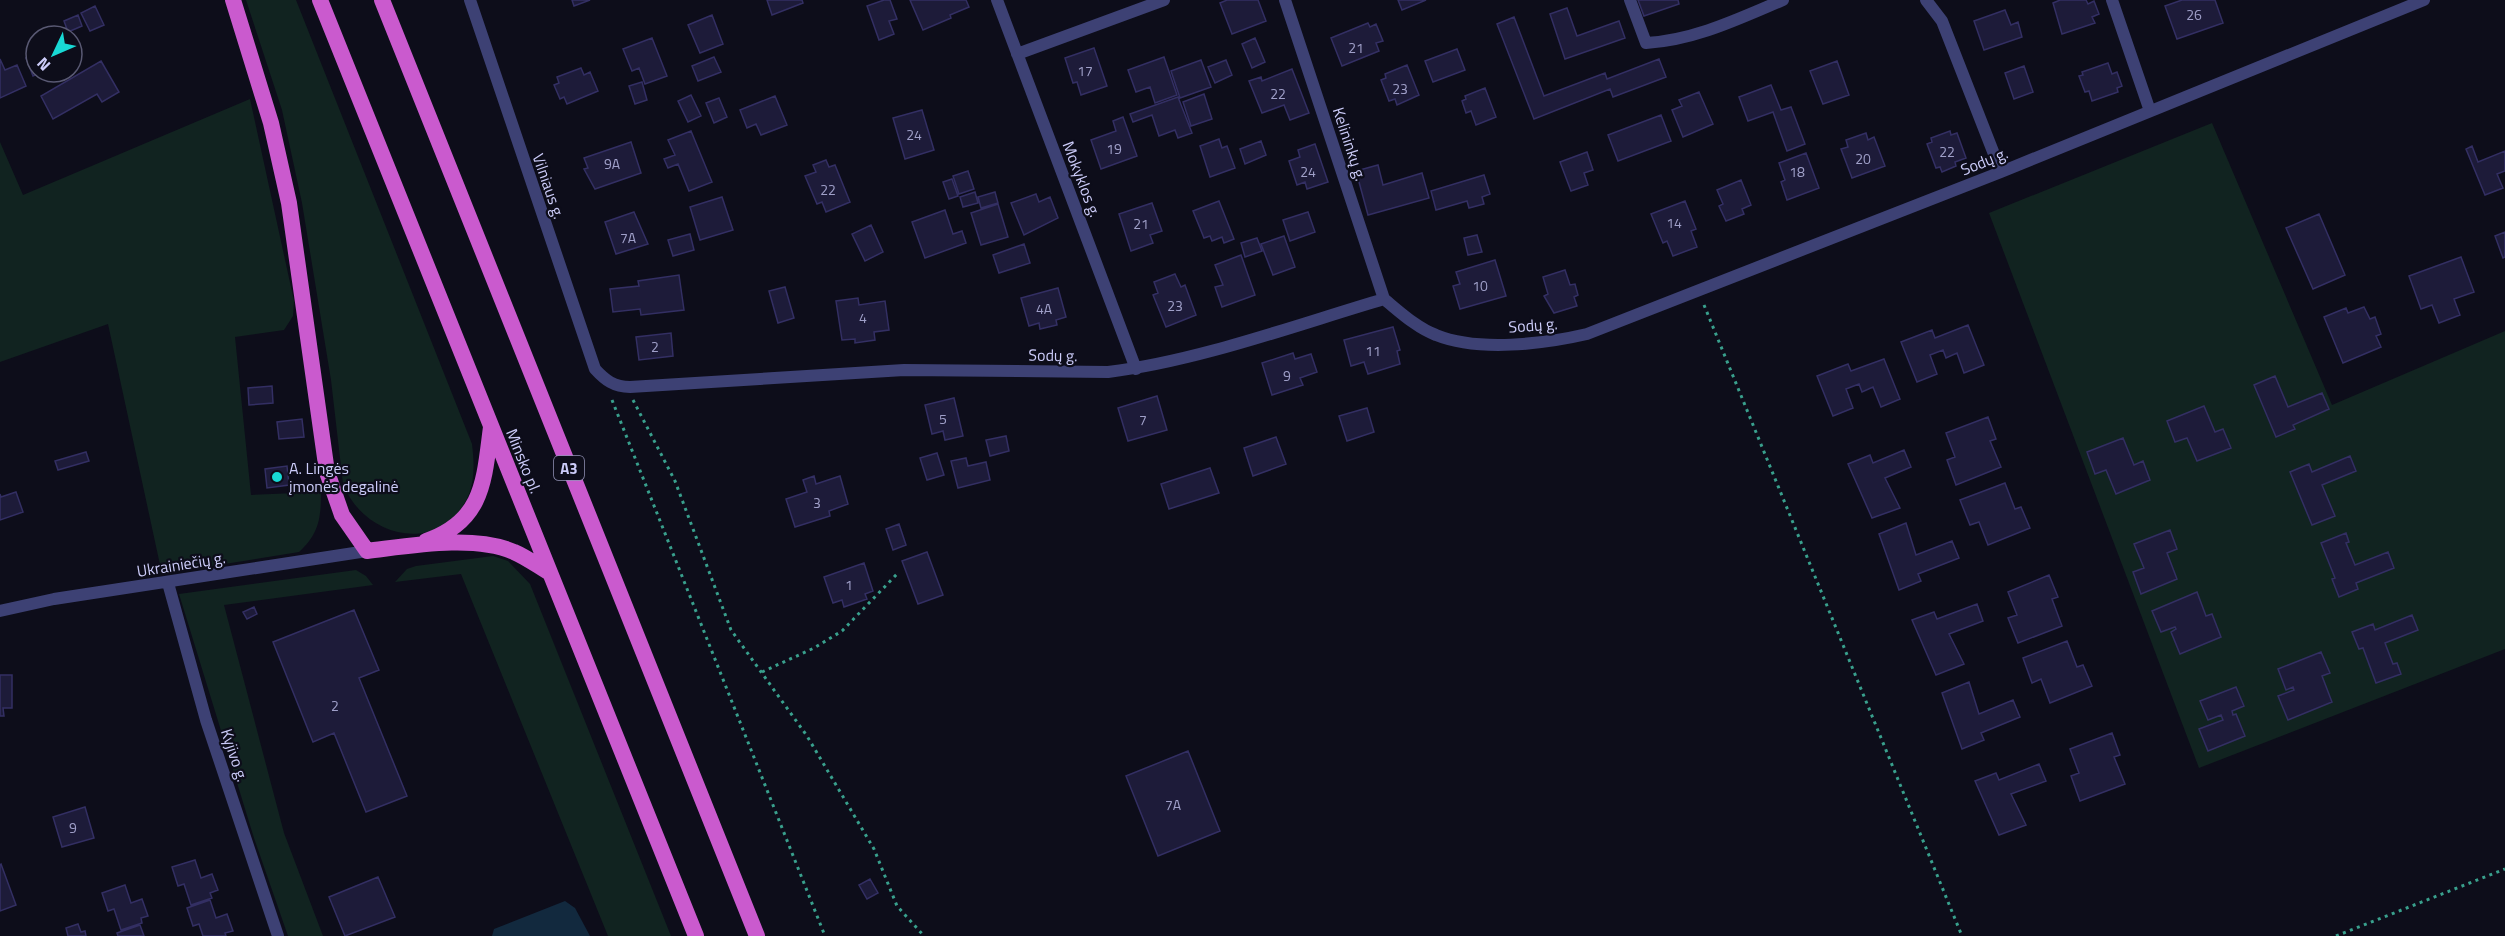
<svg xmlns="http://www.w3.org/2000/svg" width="2505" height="936" font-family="'Titillium Web',sans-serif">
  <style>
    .green { fill: #112320 }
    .water { fill: #12293e }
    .building { fill: #1d1b39; stroke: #332f63; stroke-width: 1.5 }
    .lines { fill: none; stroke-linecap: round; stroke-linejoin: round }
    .path { stroke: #39a08d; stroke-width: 3; stroke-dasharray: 3 4.5; stroke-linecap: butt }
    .minor { stroke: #3d4174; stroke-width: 12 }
    .trunk { stroke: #ca5ace; stroke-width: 16 }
    .poi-dot { fill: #18d9d5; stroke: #0d0d1a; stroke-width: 2 }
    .labels { text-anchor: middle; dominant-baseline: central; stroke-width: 4.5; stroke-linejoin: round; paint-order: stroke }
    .number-label { font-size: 14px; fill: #a0a0c9 }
    .shield { fill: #0d0d1a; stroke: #9393b6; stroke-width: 1.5 }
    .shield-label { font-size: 15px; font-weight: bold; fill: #ccccf9 }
    .street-label { font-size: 16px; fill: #ccccf9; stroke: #0d0d1a }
    .poi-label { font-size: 16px; fill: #ccccf9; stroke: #0d0d1a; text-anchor: start }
  </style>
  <rect width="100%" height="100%" fill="#0d0d1a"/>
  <path class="green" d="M 246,0 L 296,0 L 472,444 C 474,460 475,478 469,494 C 443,556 365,540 343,484 L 331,380 L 302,203 L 282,110 Z
    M 250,99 L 294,301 L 293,316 L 284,330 L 235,337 L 251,495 L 321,492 C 321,518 319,534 299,552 L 162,574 L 108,324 L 0,362 L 0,142 L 23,195 Z
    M 2212,123 L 2332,405 L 2505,331 L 2505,649 L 2199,768 L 1989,213 Z
    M 493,556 L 508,561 L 530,584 L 671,936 L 608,936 L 461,574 L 395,582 L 407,569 L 416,566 Z
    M 356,570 L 366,576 L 373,585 L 224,605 L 284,833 L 323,936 L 288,936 L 254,838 L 179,594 Z"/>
  <path class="water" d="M 565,901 L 575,908 L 590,936 L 492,936 L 494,929 Z"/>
  <path class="building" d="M 572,0 L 590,0 L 574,6 Z
    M 767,0 L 802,0 L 803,3 L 772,15 Z
    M 884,0 L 890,0 L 897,19 L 889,21 L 894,34 L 879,40 L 867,6 Z
    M 910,0 L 966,0 L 969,7 L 950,15 L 951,18 L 923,30 Z
    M 1227,0 L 1258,0 L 1266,21 L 1232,34 L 1220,3 Z
    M 1398,0 L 1426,0 L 1402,10 Z
    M 1638,0 L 1678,0 L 1679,4 L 1644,16 Z
    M 2060,0 L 2086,0 L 2088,4 L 2094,1 L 2099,14 L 2092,17 L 2095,23 L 2062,34 L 2053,3 Z
    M 2182,0 L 2215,0 L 2223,23 L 2177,39 L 2165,6 Z
    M 95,6 L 104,25 L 90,31 L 81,13 Z
    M 1567,8 L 1577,36 L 1619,21 L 1625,38 L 1565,59 L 1550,14 Z
    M 2005,10 L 2011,25 L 2018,22 L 2022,37 L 1984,50 L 1974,21 Z
    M 78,15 L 82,26 L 68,32 L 64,21 Z
    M 712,15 L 723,44 L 700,53 L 688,25 Z
    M 1514,17 L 1544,96 L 1605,73 L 1607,79 L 1659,59 L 1666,77 L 1613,97 L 1610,89 L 1534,119 L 1497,24 Z
    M 1368,23 L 1370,27 L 1376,24 L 1383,41 L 1376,43 L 1379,51 L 1342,66 L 1331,38 Z
    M 652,38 L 667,76 L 645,84 L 639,68 L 632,71 L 623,49 Z
    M 1255,38 L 1265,62 L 1252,68 L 1242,44 Z
    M 1094,48 L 1107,86 L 1081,95 L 1077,82 L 1073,83 L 1065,58 Z
    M 1457,49 L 1465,70 L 1433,82 L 1425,61 Z
    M 36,54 L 36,72 L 42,72 L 33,76 L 26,58 Z
    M 714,57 L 721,72 L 698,81 L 692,66 Z
    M 1164,57 L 1177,95 L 1155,103 L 1150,87 L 1136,92 L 1128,70 Z
    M 0,59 L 5,70 L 17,65 L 26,86 L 0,98 Z
    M 1201,60 L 1211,87 L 1180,98 L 1171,71 Z
    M 1226,60 L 1232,75 L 1215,83 L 1208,67 Z
    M 101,61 L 119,92 L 102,102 L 97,94 L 53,119 L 41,96 Z
    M 1837,61 L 1849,95 L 1823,104 L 1810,71 Z
    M 2108,63 L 2112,74 L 2117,72 L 2122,86 L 2117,88 L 2118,92 L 2092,101 L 2089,91 L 2085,92 L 2079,76 L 2083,75 L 2082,72 Z
    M 1407,65 L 1419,95 L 1397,105 L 1395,99 L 1389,101 L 1381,80 L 1386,78 L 1385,74 Z
    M 2024,66 L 2033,92 L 2014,99 L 2005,73 Z
    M 581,68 L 584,75 L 590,72 L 598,91 L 567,104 L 564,97 L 560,99 L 554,85 L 559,83 L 557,77 Z
    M 1292,69 L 1309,113 L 1290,120 L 1284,105 L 1262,113 L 1249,81 L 1261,77 L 1262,81 Z
    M 642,82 L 647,100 L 635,104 L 629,86 Z
    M 1771,85 L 1781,110 L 1791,107 L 1805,144 L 1787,151 L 1773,112 L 1748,121 L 1739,97 Z
    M 1485,88 L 1496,117 L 1476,125 L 1471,111 L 1466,113 L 1462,101 L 1466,99 L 1465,96 Z
    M 1699,92 L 1713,124 L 1683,137 L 1672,110 L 1682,106 L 1679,100 Z
    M 1204,94 L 1212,119 L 1191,126 L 1183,102 Z
    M 691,95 L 701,116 L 688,122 L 678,101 Z
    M 775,96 L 787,125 L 761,135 L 756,124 L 747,128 L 740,110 Z
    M 1178,97 L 1192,133 L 1178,138 L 1175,130 L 1159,136 L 1152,115 L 1133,122 L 1130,114 Z
    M 719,98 L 727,117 L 714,123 L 706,103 Z
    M 922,110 L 934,150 L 905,159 L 893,118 Z
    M 1661,115 L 1671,141 L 1618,161 L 1608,135 Z
    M 1123,117 L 1137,156 L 1101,169 L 1091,140 L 1116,131 L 1113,121 Z
    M 691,131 L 712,182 L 689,191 L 678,164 L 668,168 L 664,159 L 675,155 L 668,140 Z
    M 1950,131 L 1951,135 L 1957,133 L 1966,158 L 1955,162 L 1956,166 L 1942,172 L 1940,167 L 1936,168 L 1927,144 L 1932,142 L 1931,138 Z
    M 1866,133 L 1868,140 L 1874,137 L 1885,166 L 1852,178 L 1841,149 L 1848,147 L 1846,140 Z
    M 1219,139 L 1222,148 L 1227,146 L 1235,168 L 1210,177 L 1200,146 Z
    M 1261,141 L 1266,155 L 1245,164 L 1240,149 Z
    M 631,142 L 641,173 L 595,189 L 584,169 L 588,168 L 584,158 Z
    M 1315,144 L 1328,182 L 1307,189 L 1305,182 L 1297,185 L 1289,161 L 1300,157 L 1298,150 Z
    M 2472,146 L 2478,162 L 2505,151 L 2505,171 L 2497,174 L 2503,188 L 2485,195 L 2466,149 Z
    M 1587,152 L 1593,170 L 1584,173 L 1588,185 L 1571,191 L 1560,162 Z
    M 1806,153 L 1819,188 L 1787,200 L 1781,182 L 1785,180 L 1779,163 Z
    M 826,160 L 829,167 L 835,165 L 850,202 L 826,212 L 822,202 L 817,204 L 805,176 L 816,172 L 813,165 Z
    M 1378,165 L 1383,185 L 1422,173 L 1429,198 L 1368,215 L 1356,171 Z
    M 968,171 L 974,189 L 959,194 L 953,176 Z
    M 1484,175 L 1490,194 L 1482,197 L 1484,204 L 1469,208 L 1467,201 L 1436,210 L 1431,191 Z
    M 952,179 L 958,196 L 949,199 L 943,182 Z
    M 1741,180 L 1751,205 L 1742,209 L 1744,214 L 1726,221 L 1719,206 L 1723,204 L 1717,190 Z
    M 975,192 L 978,203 L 963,207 L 960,197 Z
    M 995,192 L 998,203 L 981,208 L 978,197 Z
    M 1036,194 L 1039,202 L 1050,197 L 1058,218 L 1024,235 L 1011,203 Z
    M 722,197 L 733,230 L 700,240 L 690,207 Z
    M 1219,201 L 1234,239 L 1224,243 L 1222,237 L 1212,241 L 1210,236 L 1204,238 L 1193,211 Z
    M 1685,201 L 1696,229 L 1691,231 L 1697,247 L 1673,256 L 1667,241 L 1663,243 L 1651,214 Z
    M 1152,203 L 1162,231 L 1150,235 L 1153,243 L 1131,251 L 1119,214 Z
    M 998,204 L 1008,237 L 981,245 L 971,213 Z
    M 945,210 L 953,234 L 962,231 L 966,243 L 925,258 L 912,222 Z
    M 634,212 L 648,244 L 616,254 L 605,222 Z
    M 1308,212 L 1315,232 L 1290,241 L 1283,220 Z
    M 2319,214 L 2345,275 L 2313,289 L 2286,228 Z
    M 871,225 L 883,252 L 865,261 L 852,234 Z
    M 2505,232 L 2505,257 L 2503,258 L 2495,236 Z
    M 690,234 L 694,250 L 673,256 L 668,240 Z
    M 1477,235 L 1482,252 L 1468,255 L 1464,238 Z
    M 1284,236 L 1295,267 L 1273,275 L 1261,244 Z
    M 1257,238 L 1262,251 L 1245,257 L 1241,243 Z
    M 1024,244 L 1030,263 L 999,273 L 993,255 Z
    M 1241,255 L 1255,295 L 1222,307 L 1215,287 L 1223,285 L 1215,265 Z
    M 2461,257 L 2474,292 L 2454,299 L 2460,315 L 2439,323 L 2432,305 L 2421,309 L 2409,276 Z
    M 1495,260 L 1506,296 L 1460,309 L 1453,286 L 1460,284 L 1456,272 Z
    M 1565,270 L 1570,285 L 1575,284 L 1578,295 L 1574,297 L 1577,306 L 1554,313 L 1544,296 L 1548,294 L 1543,277 Z
    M 1175,274 L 1181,287 L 1185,285 L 1196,315 L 1166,327 L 1153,295 L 1158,293 L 1154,282 Z
    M 679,275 L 684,310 L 641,315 L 640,309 L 613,312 L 610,289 L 639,286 L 638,281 Z
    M 785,287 L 794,318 L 778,323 L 769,291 Z
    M 1058,288 L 1066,317 L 1056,320 L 1057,325 L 1040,329 L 1039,323 L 1029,326 L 1021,298 Z
    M 858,298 L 859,305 L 885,301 L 889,330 L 874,332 L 875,340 L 855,343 L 855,339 L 842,340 L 836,301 Z
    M 2364,307 L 2370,319 L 2375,317 L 2381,334 L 2376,336 L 2381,347 L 2343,363 L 2324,317 L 2346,308 L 2348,313 Z
    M 1968,325 L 1984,365 L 1964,373 L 1957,353 L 1946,358 L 1943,350 L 1930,355 L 1937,374 L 1917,382 L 1901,342 L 1932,330 L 1935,338 Z
    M 1393,327 L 1400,350 L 1397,351 L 1400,364 L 1368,374 L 1364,362 L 1351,366 L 1344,340 Z
    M 671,333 L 673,356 L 639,360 L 636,337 Z
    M 1293,353 L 1295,359 L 1311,354 L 1317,372 L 1300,378 L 1303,385 L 1272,395 L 1262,363 Z
    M 1884,359 L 1900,399 L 1881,407 L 1873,387 L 1862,392 L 1859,384 L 1846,389 L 1853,408 L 1833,416 L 1817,376 L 1848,364 L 1851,371 Z
    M 2275,376 L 2288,407 L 2322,393 L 2329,409 L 2293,425 L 2295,429 L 2276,437 L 2254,385 Z
    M 272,386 L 273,403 L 249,405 L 248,388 Z
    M 1157,396 L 1167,430 L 1128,441 L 1118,408 Z
    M 954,398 L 963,436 L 945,440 L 943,431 L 932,434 L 925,405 Z
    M 2204,406 L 2215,432 L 2223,429 L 2231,448 L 2197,461 L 2187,438 L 2175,442 L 2167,421 Z
    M 1367,408 L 1374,432 L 1347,441 L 1339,416 Z
    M 1988,417 L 1996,439 L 1990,441 L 2001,467 L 1956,485 L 1947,460 L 1955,457 L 1946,433 Z
    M 302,419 L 304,437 L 279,439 L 277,422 Z
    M 1006,436 L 1009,451 L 990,456 L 986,440 Z
    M 1276,437 L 1286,464 L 1253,476 L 1244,448 Z
    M 2123,438 L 2134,465 L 2143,461 L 2150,480 L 2116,494 L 2106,470 L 2095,474 L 2087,452 Z
    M 1904,450 L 1911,467 L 1885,478 L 1900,508 L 1872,518 L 1848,464 L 1870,455 L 1873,463 Z
    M 86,452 L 89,461 L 58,470 L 55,461 Z
    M 937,453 L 944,475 L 927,480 L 920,458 Z
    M 2350,456 L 2356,471 L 2322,485 L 2335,516 L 2312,525 L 2290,472 L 2309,464 L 2312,472 Z
    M 966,458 L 968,466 L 986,462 L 990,480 L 958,488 L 951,461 Z
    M 287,466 L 289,485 L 267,488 L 265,469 Z
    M 1210,468 L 1219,493 L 1169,509 L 1161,484 Z
    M 814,476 L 816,484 L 840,476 L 848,504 L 829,511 L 830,516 L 795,527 L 786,499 L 807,492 L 803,480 Z
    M 2005,483 L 2015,509 L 2021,507 L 2030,528 L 1988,545 L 1979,522 L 1970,525 L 1960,500 Z
    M 16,492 L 23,512 L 0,520 L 0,494 L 1,497 Z
    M 1906,523 L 1916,555 L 1952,541 L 1959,558 L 1918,574 L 1921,581 L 1899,590 L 1879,534 Z
    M 899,524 L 906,545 L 893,550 L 886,529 Z
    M 2170,530 L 2177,549 L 2167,553 L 2177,579 L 2141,594 L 2133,572 L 2144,568 L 2134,544 Z
    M 2346,533 L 2349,542 L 2346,543 L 2355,565 L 2388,552 L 2394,568 L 2356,583 L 2358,589 L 2339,597 L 2332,579 L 2335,578 L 2321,543 Z
    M 927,552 L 943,595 L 918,604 L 902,561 Z
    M 864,563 L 873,591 L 865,594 L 867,599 L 844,607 L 842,600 L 833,603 L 824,577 Z
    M 2049,575 L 2058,597 L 2052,599 L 2062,626 L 2018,643 L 2008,618 L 2017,615 L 2008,592 Z
    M 2197,592 L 2206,616 L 2212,614 L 2221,637 L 2180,654 L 2171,632 L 2176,629 L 2175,627 L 2161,632 L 2152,611 Z
    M 1977,604 L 1983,621 L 1949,634 L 1964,664 L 1936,675 L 1912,620 L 1934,612 L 1937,619 Z
    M 254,607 L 257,614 L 247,619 L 243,612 Z
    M 354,610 L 379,670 L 359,678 L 407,796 L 366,812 L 334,733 L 313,742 L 273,642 Z
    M 2412,615 L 2418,630 L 2385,643 L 2393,664 L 2397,663 L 2401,674 L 2376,683 L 2363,648 L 2359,649 L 2352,632 L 2373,624 L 2375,630 Z
    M 2067,641 L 2077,667 L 2083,665 L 2092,686 L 2050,703 L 2041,679 L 2032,683 L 2023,658 Z
    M 2321,652 L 2330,673 L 2322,676 L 2332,702 L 2288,720 L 2278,696 L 2294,690 L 2293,687 L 2286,690 L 2278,669 Z
    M 0,675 L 12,675 L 12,708 L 3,708 L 4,716 L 0,716 Z
    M 1969,682 L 1979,714 L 2013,700 L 2020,717 L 1981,733 L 1984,740 L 1962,749 L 1942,693 Z
    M 2236,687 L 2244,706 L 2232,711 L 2233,715 L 2236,714 L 2245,736 L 2208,751 L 2199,729 L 2223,720 L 2221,715 L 2208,720 L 2200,701 Z
    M 2112,733 L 2120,755 L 2114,757 L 2125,784 L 2080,801 L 2071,776 L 2079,773 L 2070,749 Z
    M 1188,751 L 1220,831 L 1158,856 L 1126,776 Z
    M 2039,764 L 2046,781 L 2011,794 L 2026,825 L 1999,835 L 1975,781 L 1996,773 L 1999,780 Z
    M 85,807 L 94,838 L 62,847 L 53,817 Z
    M 195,860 L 201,878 L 212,874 L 218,890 L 210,893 L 212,898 L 191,905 L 184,884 L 178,886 L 172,867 Z
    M 1,864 L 16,905 L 0,911 L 0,865 Z
    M 378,877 L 395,917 L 345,936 L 329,897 Z
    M 870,879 L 878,893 L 867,899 L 859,885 Z
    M 125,885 L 131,903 L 142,899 L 148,916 L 141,918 L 142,923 L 121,930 L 114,909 L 108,911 L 102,893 Z
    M 210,900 L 216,918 L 227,914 L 233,931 L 225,933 L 226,936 L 203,936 L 199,924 L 193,926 L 187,908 Z
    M 78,924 L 81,932 L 85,931 L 86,936 L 68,936 L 66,928 Z
    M 140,925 L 144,936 L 118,936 L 117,933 Z"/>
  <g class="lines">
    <path class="path" d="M 1704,305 L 1962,936
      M 612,400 L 825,936
      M 633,400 L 675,481 L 731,630 L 807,736 L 874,849 L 897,906 L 924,936
      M 762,672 L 814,648 L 842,631 L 897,574
      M 2336,936 L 2505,869"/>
    <path class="minor" d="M 470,0 L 595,369 C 605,380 614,387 630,387 L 904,370 L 1108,372 C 1198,361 1296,325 1384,299 C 1400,312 1417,328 1436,335 C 1478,352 1544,344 1587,334 L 2001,172 L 2424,0
      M 997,0 L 1136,369
      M 1285,0 L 1384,299
      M 1630,0 L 1646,43 C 1695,40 1738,19 1783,0
      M 1926,0 L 1942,21 L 2001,172
      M 2112,0 L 2150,111
      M 1017,54 L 1164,0
      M 168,583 L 206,720 L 278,936
      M 0,611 L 54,599 L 367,551"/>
    <path class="trunk" d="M 233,0 L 271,123 L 289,203 L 327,472 L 342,515 L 367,551 C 409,546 474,534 514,552 C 526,557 538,566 550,573
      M 320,0 L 696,936
      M 382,0 L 757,936
      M 426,541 C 484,521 484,480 491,427"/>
  </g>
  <circle class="poi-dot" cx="277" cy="477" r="6"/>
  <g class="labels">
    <g class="number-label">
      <text x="2194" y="14">26</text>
      <text x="1356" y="47">21</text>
      <text x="1085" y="70">17</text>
      <text x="1400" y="88">23</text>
      <text x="1278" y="93">22</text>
      <text x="914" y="134">24</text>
      <text x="1114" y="148">19</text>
      <text x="1947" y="151">22</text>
      <text x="1863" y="158">20</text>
      <text x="612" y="163">9A</text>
      <text x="1308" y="171">24</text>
      <text x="1797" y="171">18</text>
      <text x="828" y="189">22</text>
      <text x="1674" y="222">14</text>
      <text x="1141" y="223">21</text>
      <text x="628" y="237">7A</text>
      <text x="1480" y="285">10</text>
      <text x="1175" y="305">23</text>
      <text x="1044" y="308">4A</text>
      <text x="863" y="317">4</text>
      <text x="655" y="346">2</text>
      <text x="1373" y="350">11</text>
      <text x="1287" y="375">9</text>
      <text x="943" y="418">5</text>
      <text x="1143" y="419">7</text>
      <text x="817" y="502">3</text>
      <text x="849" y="584">1</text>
      <text x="335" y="705">2</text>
      <text x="1173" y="804">7A</text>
      <text x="73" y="827">9</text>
    </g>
    <rect class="shield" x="554" y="456" width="30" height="24" rx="4.5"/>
    <g class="shield-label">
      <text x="569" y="468">A3</text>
    </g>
    <g class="street-label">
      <text transform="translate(1350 144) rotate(72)">Kelininkų g.</text>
      <text transform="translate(1984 161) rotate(-22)">Sodų g.</text>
      <text transform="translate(1082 179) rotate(69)">Mokyklos g.</text>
      <text transform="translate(549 186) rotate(71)">Vilniaus g.</text>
      <text transform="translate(1533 325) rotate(-4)">Sodų g.</text>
      <text transform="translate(1053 355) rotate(1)">Sodų g.</text>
      <text transform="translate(524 461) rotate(68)">Minsko pl.</text>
      <text transform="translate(181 564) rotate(-9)">Ukrainiečių g.</text>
      <text transform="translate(235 755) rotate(72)">Kyjivo g.</text>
    </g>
    <g class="poi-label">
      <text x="289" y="468">A. Lingės<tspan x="289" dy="18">įmonės degalinė</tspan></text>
    </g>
  </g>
  <g transform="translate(54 54) rotate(226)"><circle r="28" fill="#0d0d1a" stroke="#595973" stroke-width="1.5"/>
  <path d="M0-4.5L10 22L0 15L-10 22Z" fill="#18d9d5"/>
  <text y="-9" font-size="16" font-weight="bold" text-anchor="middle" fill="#ccccf9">N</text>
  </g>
</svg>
